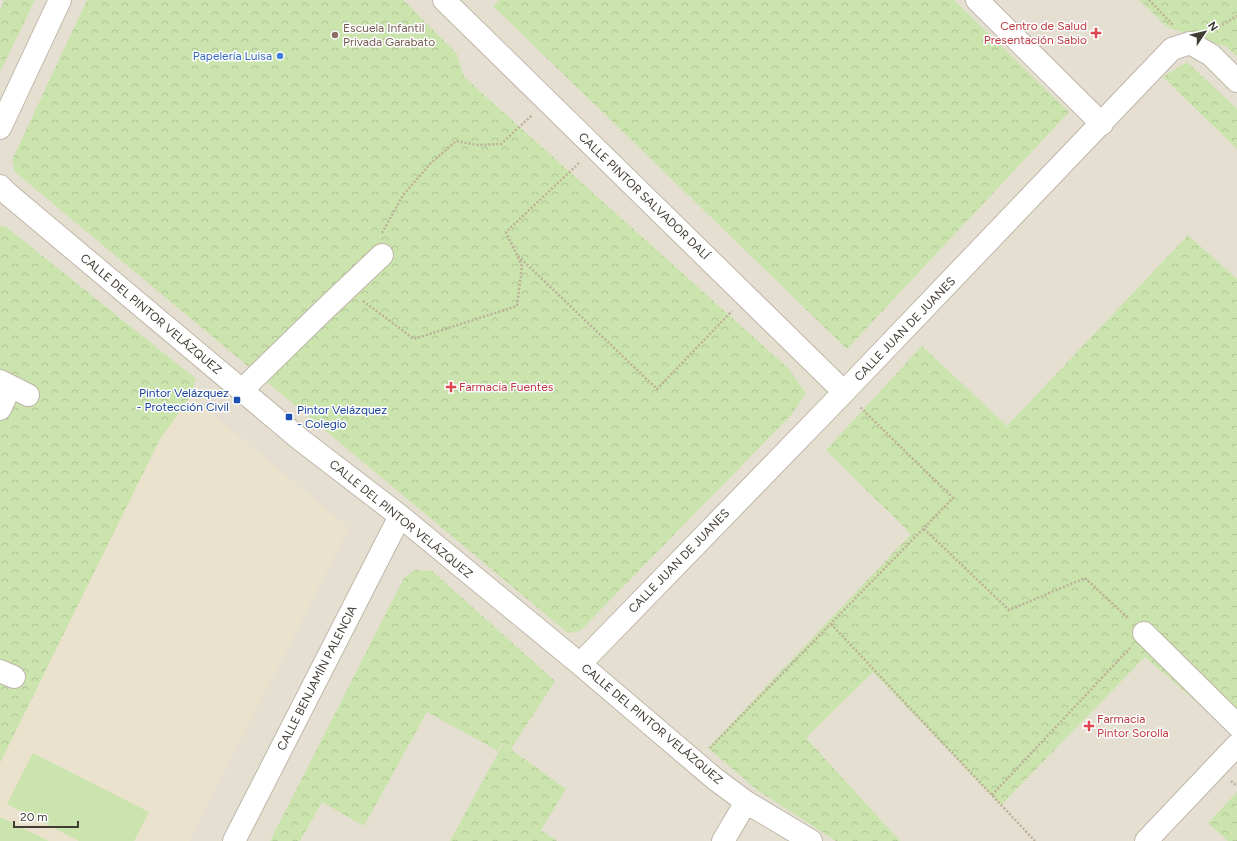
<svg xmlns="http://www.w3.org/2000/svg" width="1237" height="841" font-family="Figtree,sans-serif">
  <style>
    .residential { fill: #e5dfd1 }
    .education { fill: #eae2cd }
    .park { fill: url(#park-crowns) }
    .pitch { fill: #cbe4ad }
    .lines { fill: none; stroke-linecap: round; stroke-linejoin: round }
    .minor-casing { stroke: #bfb7a9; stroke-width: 24 }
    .path { stroke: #bdb098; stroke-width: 2.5; stroke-dasharray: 2 2; stroke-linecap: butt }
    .minor { stroke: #fff; stroke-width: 22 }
    .health-dot { fill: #e0444e; stroke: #fff; stroke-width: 1.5 }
    .education-dot { fill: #8d6e63; stroke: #fff; stroke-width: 1.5 }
    .shop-dot { fill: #3f7fe0; stroke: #fff; stroke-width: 1.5 }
    .transit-dot { fill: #1a4fb4; stroke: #fff; stroke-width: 1.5 }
    .labels { text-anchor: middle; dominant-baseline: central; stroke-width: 3; stroke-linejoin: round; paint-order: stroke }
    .health-label { font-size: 12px; fill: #be3a42; stroke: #fff; text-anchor: start }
    .education-label { font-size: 12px; fill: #785e54; stroke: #fff; text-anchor: start }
    .shop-label { font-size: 12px; fill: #366cbe; stroke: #fff; text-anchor: end }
    .street-label { font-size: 12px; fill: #423d34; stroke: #fff }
    .transit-label { font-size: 12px; fill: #164399; stroke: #fff; text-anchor: end }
  </style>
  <defs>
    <pattern id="park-crowns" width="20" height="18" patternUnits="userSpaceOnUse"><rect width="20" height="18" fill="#cbe4ad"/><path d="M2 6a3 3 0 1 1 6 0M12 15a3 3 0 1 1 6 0" fill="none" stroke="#b0c495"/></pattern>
  </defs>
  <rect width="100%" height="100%" fill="#f1ede3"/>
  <path class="residential" d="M 0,0 L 1237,0 L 1237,841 L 0,841 Z"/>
  <path class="education" d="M 191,396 L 349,528 L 189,841 L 0,841 L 0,763 L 160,439 Z"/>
  <path class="park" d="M 4,0 L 35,0 L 0,72 L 0,12 Z
    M 87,0 L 403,0 L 457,54 L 464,77 L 788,368 L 806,393 L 791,415 L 580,631 L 568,633 L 15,172 L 12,160 Z
    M 499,0 L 954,0 L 1069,112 L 847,349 L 493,6 Z
    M 1139,0 L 1237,0 L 1237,57 L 1227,47 L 1167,27 Z
    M 1187,62 L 1237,109 L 1237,149 L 1163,77 Z
    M 0,226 L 5,226 L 196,379 L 191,396 L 160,439 L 0,763 Z
    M 1188,235 L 1237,279 L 1237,725 L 1231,732 L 1145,657 L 1001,805 L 873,672 L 806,738 L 900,841 L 836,841 L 757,790 L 708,748 L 911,534 L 826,450 L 922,346 L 1007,426 Z
    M 415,570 L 432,571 L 555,681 L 511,749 L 502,743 L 498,751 L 427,712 L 364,826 L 322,802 L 300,841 L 270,841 L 404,578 Z
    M 503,744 L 566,789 L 541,830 L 557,841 L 450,841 Z
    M 1237,792 L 1237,841 L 1228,841 L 1208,823 Z"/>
  <path class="pitch" d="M 33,753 L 149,812 L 134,841 L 79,841 L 7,804 Z
    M 0,817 L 49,841 L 0,841 Z"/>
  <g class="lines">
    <defs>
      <path id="minor" d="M 444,0 L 844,392
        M 977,0 L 1102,124
        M 0,128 L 60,0
        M 0,186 L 8,194 L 301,440 L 400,516 L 580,664 L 715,779 L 746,802 L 811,841
        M 0,381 L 28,395
        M 242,390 L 324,310 L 382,255
        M 0,409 L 10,387
        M 1144,633 L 1237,725
        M 580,664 L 844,392 L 1172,49 L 1190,43 L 1211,55 L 1237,81
        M 0,671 L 14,677
        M 234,841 L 400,516
        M 723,841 L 746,802
        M 1146,841 L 1237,745"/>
    </defs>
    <use href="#minor" class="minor-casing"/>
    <path class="path" d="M 1149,0 L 1173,25
      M 1212,31 L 1237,16
      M 382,233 L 403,195 L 431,163 L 456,141 L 478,145 L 501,144 L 532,115
      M 518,256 L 657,389 L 732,311
      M 363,301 L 414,339 L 517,306 L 522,266 L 506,232 L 579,163
      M 924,529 L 1009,610 L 1085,578 L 1129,619
      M 831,624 L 1035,841
      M 710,748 L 953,498 L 860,407
      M 1231,781 L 1237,786
      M 992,795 L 1130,648"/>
    <use href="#minor" class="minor"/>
  </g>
  <g class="health-dot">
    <path d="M1094 27h4v4h4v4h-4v4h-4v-4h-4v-4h4z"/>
    <path d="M449 381h4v4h4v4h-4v4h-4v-4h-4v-4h4z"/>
    <path d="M1087 720h4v4h4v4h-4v4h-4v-4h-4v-4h4z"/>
  </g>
  <circle class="education-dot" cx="335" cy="35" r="4"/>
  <circle class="shop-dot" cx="280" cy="56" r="4"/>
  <g class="transit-dot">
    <rect x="233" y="396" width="8" height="8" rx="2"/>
    <rect x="285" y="413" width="8" height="8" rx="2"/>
  </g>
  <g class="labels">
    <g class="health-label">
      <text x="1087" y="26" text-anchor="end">Centro de Salud<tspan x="1087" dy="14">Presentación Sabio</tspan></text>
      <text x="459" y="387">Farmacia Fuentes</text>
      <text x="1097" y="719">Farmacia<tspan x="1097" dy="14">Pintor Sorolla</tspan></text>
    </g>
    <g class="education-label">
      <text x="343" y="28">Escuela Infantil<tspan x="343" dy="14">Privada Garabato</tspan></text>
    </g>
    <g class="shop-label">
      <text x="272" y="56">Papelería Luisa</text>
    </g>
    <g class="street-label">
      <text transform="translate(644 196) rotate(44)">CALLE PINTOR SALVADOR DALÍ</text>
      <text transform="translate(151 314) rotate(40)">CALLE DEL PINTOR VELÁZQUEZ</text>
      <text transform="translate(905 329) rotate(-46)">CALLE JUAN DE JUANES</text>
      <text transform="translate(401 519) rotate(39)">CALLE DEL PINTOR VELÁZQUEZ</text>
      <text transform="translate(679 561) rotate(-46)">CALLE JUAN DE JUANES</text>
      <text transform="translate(317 678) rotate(-63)">CALLE BENJAMÍN PALENCIA</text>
      <text transform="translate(652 724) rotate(40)">CALLE DEL PINTOR VELÁZQUEZ</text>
    </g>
    <g class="transit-label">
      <text x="229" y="393">Pintor Velázquez<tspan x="229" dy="14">- Protección Civil</tspan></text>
      <text x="297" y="410" text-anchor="start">Pintor Velázquez<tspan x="297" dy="14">- Colegio</tspan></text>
    </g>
  </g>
  <g transform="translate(1205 32) rotate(55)" stroke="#ffffff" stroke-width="3" paint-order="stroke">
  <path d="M0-3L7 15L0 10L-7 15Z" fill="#423d34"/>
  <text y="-6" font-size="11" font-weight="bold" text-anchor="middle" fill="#423d34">N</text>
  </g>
  <path d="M14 821v6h64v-6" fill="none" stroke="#423d34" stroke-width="2"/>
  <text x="20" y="821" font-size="12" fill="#423d34" stroke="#ffffff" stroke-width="3" paint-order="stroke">20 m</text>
</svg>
